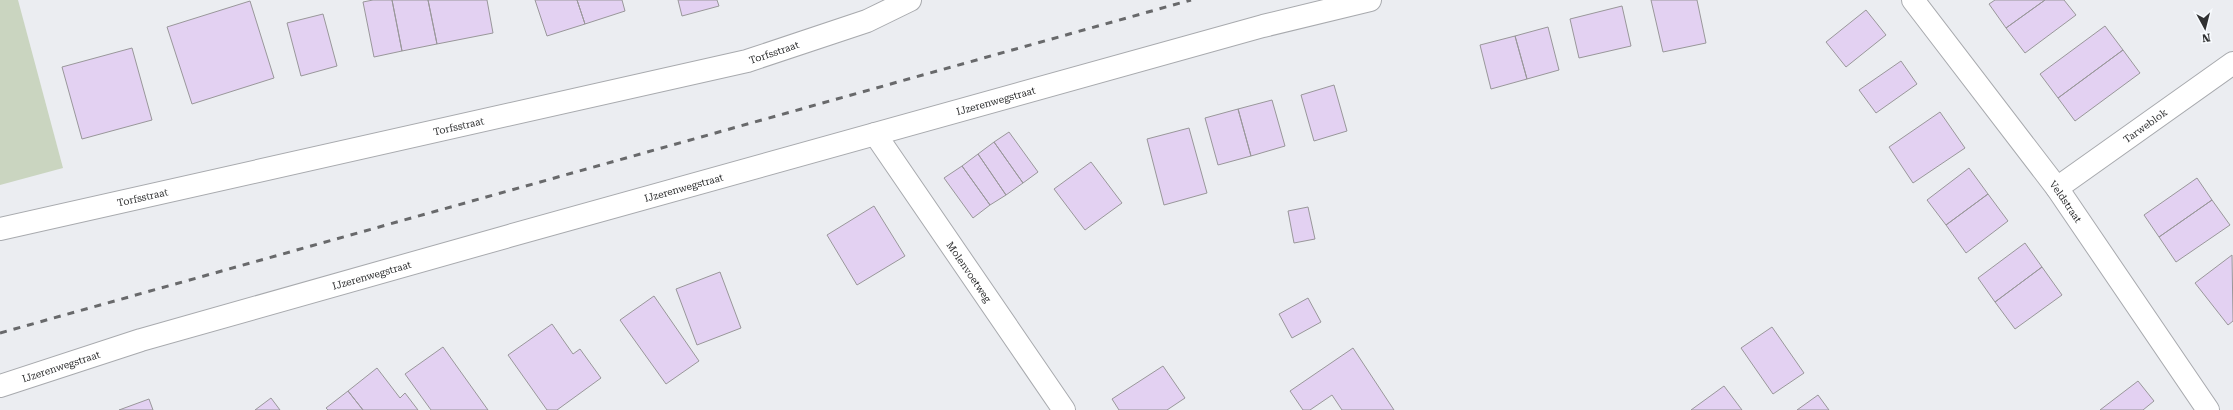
<svg xmlns="http://www.w3.org/2000/svg" width="2233" height="410" font-family="'Roboto Serif',serif">
  <style>
    .green { fill: #cad5c0 }
    .building { fill: #e3d1f2; stroke: #99979a }
    .lines { fill: none; stroke-linecap: round; stroke-linejoin: round }
    .minor-casing { stroke: #a8aaae; stroke-width: 24 }
    .minor { stroke: #fff; stroke-width: 22 }
    .rail { stroke: #68696b; stroke-width: 3; stroke-dasharray: 7 7; stroke-linecap: butt }
    .labels { text-anchor: middle; dominant-baseline: central; stroke-width: 3.5; stroke-linejoin: round; paint-order: stroke }
    .street-label { font-size: 10px; fill: #303132; stroke: #f8fbfe }
  </style>
  <rect width="100%" height="100%" fill="#ebedf1"/>
  <path class="green" d="M 0,0 L 18,0 L 63,168 L 0,185 Z"/>
  <path class="building" d="M 373,0 L 392,0 L 402,51 L 374,57 L 363,2 Z
    M 392,0 L 428,0 L 437,44 L 402,51 Z
    M 428,0 L 487,0 L 493,33 L 437,44 Z
    M 535,0 L 577,0 L 585,24 L 547,36 Z
    M 577,0 L 622,0 L 625,11 L 585,24 Z
    M 678,0 L 717,0 L 719,6 L 682,16 Z
    M 1651,0 L 1697,0 L 1706,43 L 1663,52 Z
    M 1995,0 L 2045,0 L 2006,28 L 1989,4 Z
    M 2045,0 L 2064,0 L 2076,15 L 2025,53 L 2006,28 Z
    M 250,1 L 274,78 L 192,104 L 167,27 Z
    M 1622,6 L 1631,46 L 1579,58 L 1570,19 Z
    M 1866,10 L 1886,35 L 1846,67 L 1826,42 Z
    M 323,14 L 337,66 L 301,76 L 287,23 Z
    M 2105,26 L 2123,50 L 2058,98 L 2040,74 Z
    M 1548,27 L 1559,70 L 1527,79 L 1515,36 Z
    M 1515,36 L 1527,79 L 1491,89 L 1480,45 Z
    M 132,48 L 152,120 L 82,139 L 62,67 Z
    M 2123,50 L 2140,73 L 2075,121 L 2058,98 Z
    M 1901,61 L 1917,84 L 1876,113 L 1859,90 Z
    M 1334,85 L 1347,131 L 1314,141 L 1301,95 Z
    M 1272,100 L 1285,146 L 1251,156 L 1238,109 Z
    M 1238,109 L 1251,156 L 1218,165 L 1205,118 Z
    M 1940,112 L 1965,148 L 1913,183 L 1889,147 Z
    M 1189,128 L 1207,193 L 1164,205 L 1147,139 Z
    M 1009,132 L 1038,172 L 1023,183 L 994,142 Z
    M 994,142 L 1023,183 L 1006,195 L 978,154 Z
    M 978,154 L 1006,195 L 990,205 L 962,166 Z
    M 1091,162 L 1122,203 L 1085,230 L 1054,189 Z
    M 962,166 L 990,205 L 973,218 L 944,178 Z
    M 1969,168 L 1988,194 L 1946,225 L 1927,200 Z
    M 2197,178 L 2212,200 L 2159,237 L 2144,215 Z
    M 1988,194 L 2008,221 L 1966,253 L 1946,225 Z
    M 2212,200 L 2230,225 L 2176,262 L 2159,237 Z
    M 874,206 L 905,256 L 857,285 L 827,235 Z
    M 1308,207 L 1315,239 L 1294,243 L 1288,211 Z
    M 2025,243 L 2042,267 L 1995,302 L 1978,278 Z
    M 2232,255 L 2233,321 L 2228,325 L 2195,283 Z
    M 2042,267 L 2062,295 L 2015,329 L 1995,302 Z
    M 720,272 L 741,328 L 697,345 L 676,289 Z
    M 654,296 L 699,361 L 666,384 L 620,320 Z
    M 1308,298 L 1321,322 L 1292,338 L 1279,314 Z
    M 552,324 L 573,354 L 580,349 L 601,378 L 557,410 L 547,410 L 508,355 Z
    M 1772,327 L 1804,373 L 1773,394 L 1741,348 Z
    M 443,347 L 488,410 L 431,410 L 405,374 Z
    M 1353,348 L 1394,410 L 1342,410 L 1332,395 L 1310,410 L 1303,410 L 1290,391 Z
    M 1163,366 L 1185,398 L 1167,410 L 1119,410 L 1112,399 Z
    M 377,368 L 400,398 L 405,393 L 418,410 L 363,410 L 348,391 Z
    M 2138,381 L 2154,401 L 2143,410 L 2100,410 Z
    M 1724,386 L 1742,410 L 1691,410 Z
    M 348,391 L 363,410 L 328,410 L 326,408 Z
    M 1818,395 L 1829,410 L 1797,410 Z
    M 271,398 L 280,410 L 255,410 Z
    M 149,399 L 153,410 L 119,410 Z"/>
  <g class="lines">
    <defs>
      <g id="minor">
        <path id="s1" d="M 1913,0 L 2057,188 L 2208,410"/>
        <path id="s2" d="M 875,134 L 1064,410"/>
        <path id="s3" d="M 2057,188 L 2233,63"/>
        <path id="s4" d="M 0,229 L 747,61 L 867,21 L 910,0"/>
        <path id="s5" d="M 0,386 L 141,340 L 509,236 L 1263,26 L 1370,0"/>
      </g>
    </defs>
    <use href="#minor" class="minor-casing"/>
    <use href="#minor" class="minor"/>
    <path class="rail" d="M 0,333 L 1191,0"/>
  </g>
  <g class="labels">
    <g class="street-label">
      <text stroke="none"><textPath href="#s4" startOffset="794">Torfsstraat</textPath></text>
      <text stroke="none"><textPath href="#s5" startOffset="1036">IJzerenwegstraat</textPath></text>
      <text stroke="none"><textPath href="#s4" startOffset="470">Torfsstraat</textPath></text>
      <text stroke="none"><textPath href="#s3" startOffset="108">Tarweblok</textPath></text>
      <text stroke="none"><textPath href="#s5" startOffset="712">IJzerenwegstraat</textPath></text>
      <text stroke="none"><textPath href="#s4" startOffset="146">Torfsstraat</textPath></text>
      <text stroke="none"><textPath href="#s1" startOffset="253">Veldstraat</textPath></text>
      <text stroke="none"><textPath href="#s2" startOffset="167">Molenvoetweg</textPath></text>
      <text stroke="none"><textPath href="#s5" startOffset="388">IJzerenwegstraat</textPath></text>
      <text stroke="none"><textPath href="#s5" startOffset="64">IJzerenwegstraat</textPath></text>
    </g>
  </g>
  <g transform="translate(2205 28) rotate(173)" stroke="#f8fbfe" stroke-width="3" paint-order="stroke">
  <path d="M0-3L7 15L0 10L-7 15Z" fill="#303132"/>
  <text y="-6" font-size="11" font-weight="bold" text-anchor="middle" fill="#303132">N</text>
  </g>
</svg>
